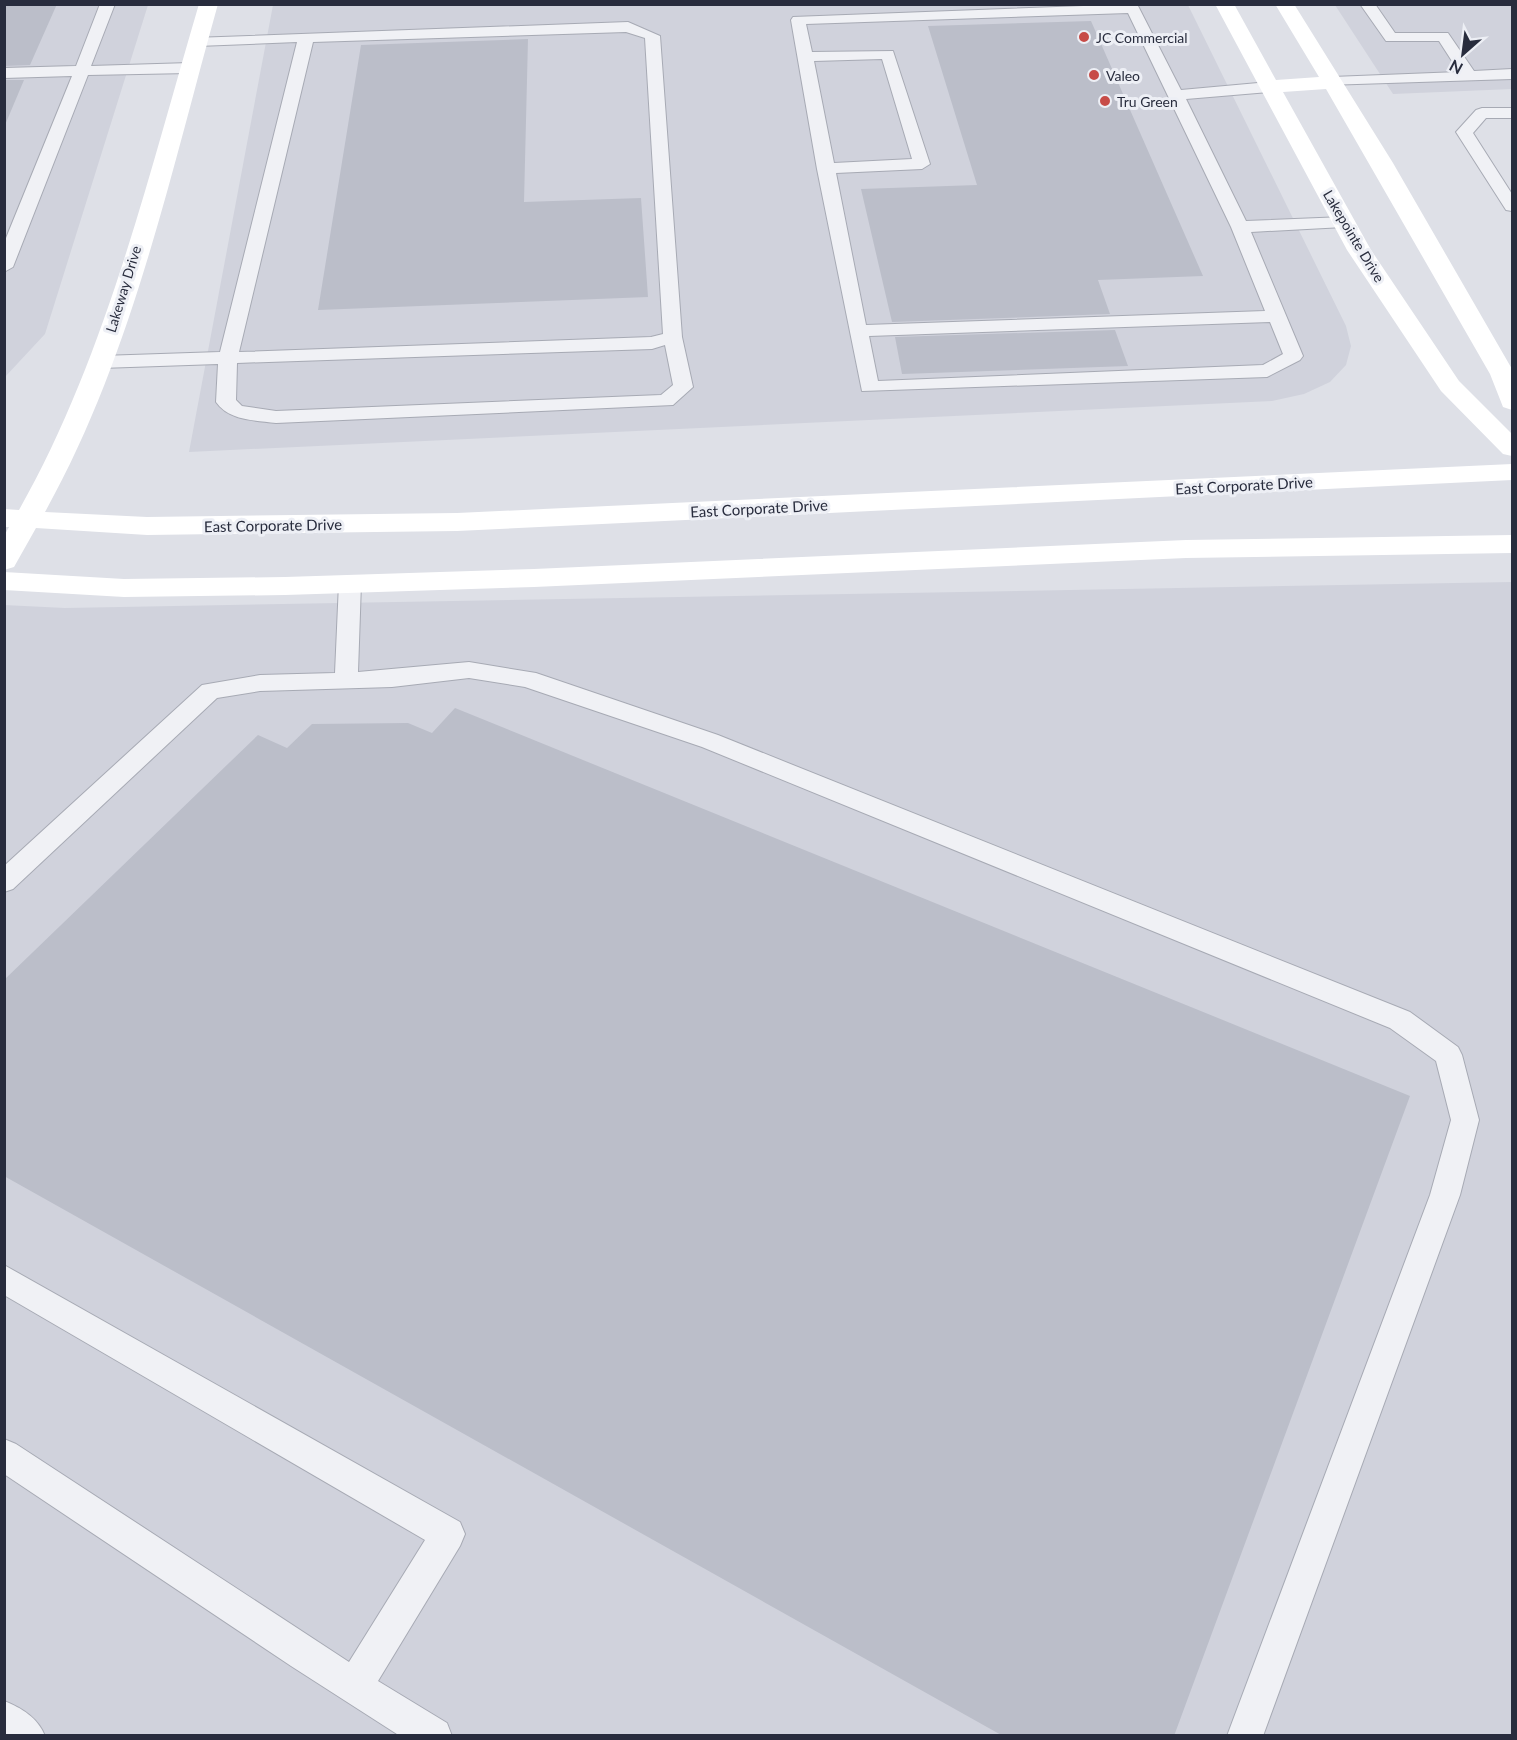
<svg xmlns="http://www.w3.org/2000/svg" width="1517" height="1740" font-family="Lato,sans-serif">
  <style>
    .built { fill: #d0d2dc }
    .building { fill: #bbbec9 }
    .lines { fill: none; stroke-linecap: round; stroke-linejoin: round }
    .lane-casing { stroke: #a7aab4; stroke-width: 2 }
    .lane { fill: #f0f1f5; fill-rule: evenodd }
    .secondary { fill: #fff; fill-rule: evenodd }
    .poi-dot { fill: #c74b47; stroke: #edeff5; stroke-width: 2 }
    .labels { text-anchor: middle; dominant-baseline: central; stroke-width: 6; stroke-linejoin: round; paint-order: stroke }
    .far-poi-label { font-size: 14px; fill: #282c3d; stroke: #edeff5; text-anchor: start }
    .far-street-label { font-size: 14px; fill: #282c3d; stroke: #edeff5 }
    .street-label { font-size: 15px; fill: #282c3d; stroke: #edeff5 }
  </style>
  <rect width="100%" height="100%" fill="#dee0e7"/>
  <path class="built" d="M 5,5 L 148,5 L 45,334 L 5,377 Z
    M 273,5 L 1188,5 L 1346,326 L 1351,346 L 1346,365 L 1330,382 L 1304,394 L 1272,401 L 189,452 Z
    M 1335,5 L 1512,5 L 1512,89 L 1393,94 Z
    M 1512,582 L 1512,1735 L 5,1735 L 4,605 L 65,608 Z"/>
  <path class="building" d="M 4,4 L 57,4 L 30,65 L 4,66 Z
    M 1091,21 L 1203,276 L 1098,280 L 1110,314 L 892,322 L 861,189 L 977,185 L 928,26 Z
    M 528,39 L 524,202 L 641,198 L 648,297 L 318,310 L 361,45 Z
    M 4,80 L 24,80 L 5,125 L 4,125 Z
    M 1115,330 L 1128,366 L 902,374 L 895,337 Z
    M 455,708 L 1410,1096 L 1174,1736 L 1003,1736 L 4,1176 L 4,980 L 258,735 L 287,748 L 312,724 L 408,723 L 432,733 Z"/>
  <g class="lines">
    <defs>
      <path id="lane" d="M 100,4 L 115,4 L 91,66 L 190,63 L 198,68 L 190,73 L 88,75 L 13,267 L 4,272 L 4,243 L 72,76 L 4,78 L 4,68 L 76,66 Z
        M 1137,4 L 1181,90 L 1269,82 L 1277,87 L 1269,92 L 1186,99 L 1246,221 L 1344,217 L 1353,222 L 1344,227 L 1251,232 L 1303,356 L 1300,360 L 1267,377 L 862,391 L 817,169 L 791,20 L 793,17 ZM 1128,13 L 1231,227 L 1265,311 L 866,325 L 836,173 L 922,169 L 930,164 L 893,51 L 812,52 L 806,24 ZM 882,59 L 912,159 L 834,163 L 814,61 ZM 1270,322 L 1283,354 L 1263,365 L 878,381 L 869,336 Z
        M 1360,4 L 1375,4 L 1395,33 L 1448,33 L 1474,71 L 1512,69 L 1512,79 L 1326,85 L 1324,82 L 1332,77 L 1459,72 L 1439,41 L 1386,41 Z
        M 628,22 L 660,36 L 682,337 L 693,387 L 673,405 L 276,423 C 255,420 229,421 216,402 L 218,364 L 101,368 L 91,362 L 101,356 L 220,352 L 297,42 L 198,46 L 193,44 L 190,41 L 193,38 ZM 626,32 L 645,38 L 663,334 L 651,337 L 239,352 L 313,42 ZM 665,345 L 673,385 L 661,395 L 276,411 L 242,406 L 236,400 L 237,363 L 652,349 Z
        M 1482,108 L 1512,108 L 1512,118 L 1486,118 L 1473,133 L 1512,194 L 1512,211 L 1506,210 L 1456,132 L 1476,110 Z
        M 350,576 L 358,578 L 361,583 L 358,672 L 469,662 L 536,673 L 718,735 L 1410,1012 L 1458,1047 L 1462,1055 L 1479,1120 L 1460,1195 L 1263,1736 L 1227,1736 L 1430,1195 L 1451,1120 L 1436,1061 L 1390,1028 L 702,747 L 525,687 L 469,678 L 392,687 L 260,691 L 217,698 L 13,889 L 4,892 L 4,866 L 202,685 L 260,675 L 335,673 L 339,583 L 342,578 Z
        M 4,1265 L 460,1522 L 465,1534 L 460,1546 L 378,1681 L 447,1723 L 452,1736 L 400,1736 L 291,1666 L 4,1474 L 4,1439 L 16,1444 L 349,1662 L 425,1540 L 4,1295 Z
        M 4,1701 C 22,1708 38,1718 45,1736 L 4,1736 Z"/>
    </defs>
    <use href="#lane" class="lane-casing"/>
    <use href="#lane" class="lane"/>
    <path class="secondary" d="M 199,4 L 218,4 C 170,175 132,356 45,512 L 147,517 L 457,513 L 1512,464 L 1512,480 L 457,531 L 147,535 L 36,528 L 14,567 L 4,570 L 4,536 L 9,527 L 4,527 L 4,509 L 19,510 C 106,357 149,173 199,4 Z
      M 1215,4 L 1234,4 L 1276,80 L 1319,77 L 1275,4 L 1294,4 L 1393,163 L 1512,369 L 1512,410 L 1503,407 L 1490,374 L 1326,89 L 1283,92 L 1371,250 L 1459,381 L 1512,434 L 1512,456 L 1503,454 L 1441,391 L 1347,250 Z
      M 1512,535 L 1512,553 L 1186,558 L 534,587 L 285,595 L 124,597 L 4,590 L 4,572 L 124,579 L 285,577 L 534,569 L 1186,540 Z"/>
  </g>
  <g class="poi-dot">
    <circle cx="1084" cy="37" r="6"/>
    <circle cx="1094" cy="75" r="6"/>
    <circle cx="1105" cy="101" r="6"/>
  </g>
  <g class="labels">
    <g class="far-poi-label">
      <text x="1096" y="37">JC Commercial</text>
      <text x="1106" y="75">Valeo</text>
      <text x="1117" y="101">Tru Green</text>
    </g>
    <g class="far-street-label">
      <text transform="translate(1354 236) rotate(59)">Lakepointe Drive</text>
      <text transform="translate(123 289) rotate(-73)">Lakeway Drive</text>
    </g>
    <g class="street-label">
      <text transform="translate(1244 485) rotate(-3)">East Corporate Drive</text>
      <text transform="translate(759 508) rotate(-3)">East Corporate Drive</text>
      <text transform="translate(273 525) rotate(-1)">East Corporate Drive</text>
    </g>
  </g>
  <rect width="1517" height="1740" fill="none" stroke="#282c3d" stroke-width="12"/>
  <g transform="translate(1463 54) rotate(208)" stroke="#edeff5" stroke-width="4.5" paint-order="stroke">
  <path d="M0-4.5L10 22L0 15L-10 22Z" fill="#282c3d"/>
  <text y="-9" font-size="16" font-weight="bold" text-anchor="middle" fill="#282c3d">N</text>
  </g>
</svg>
